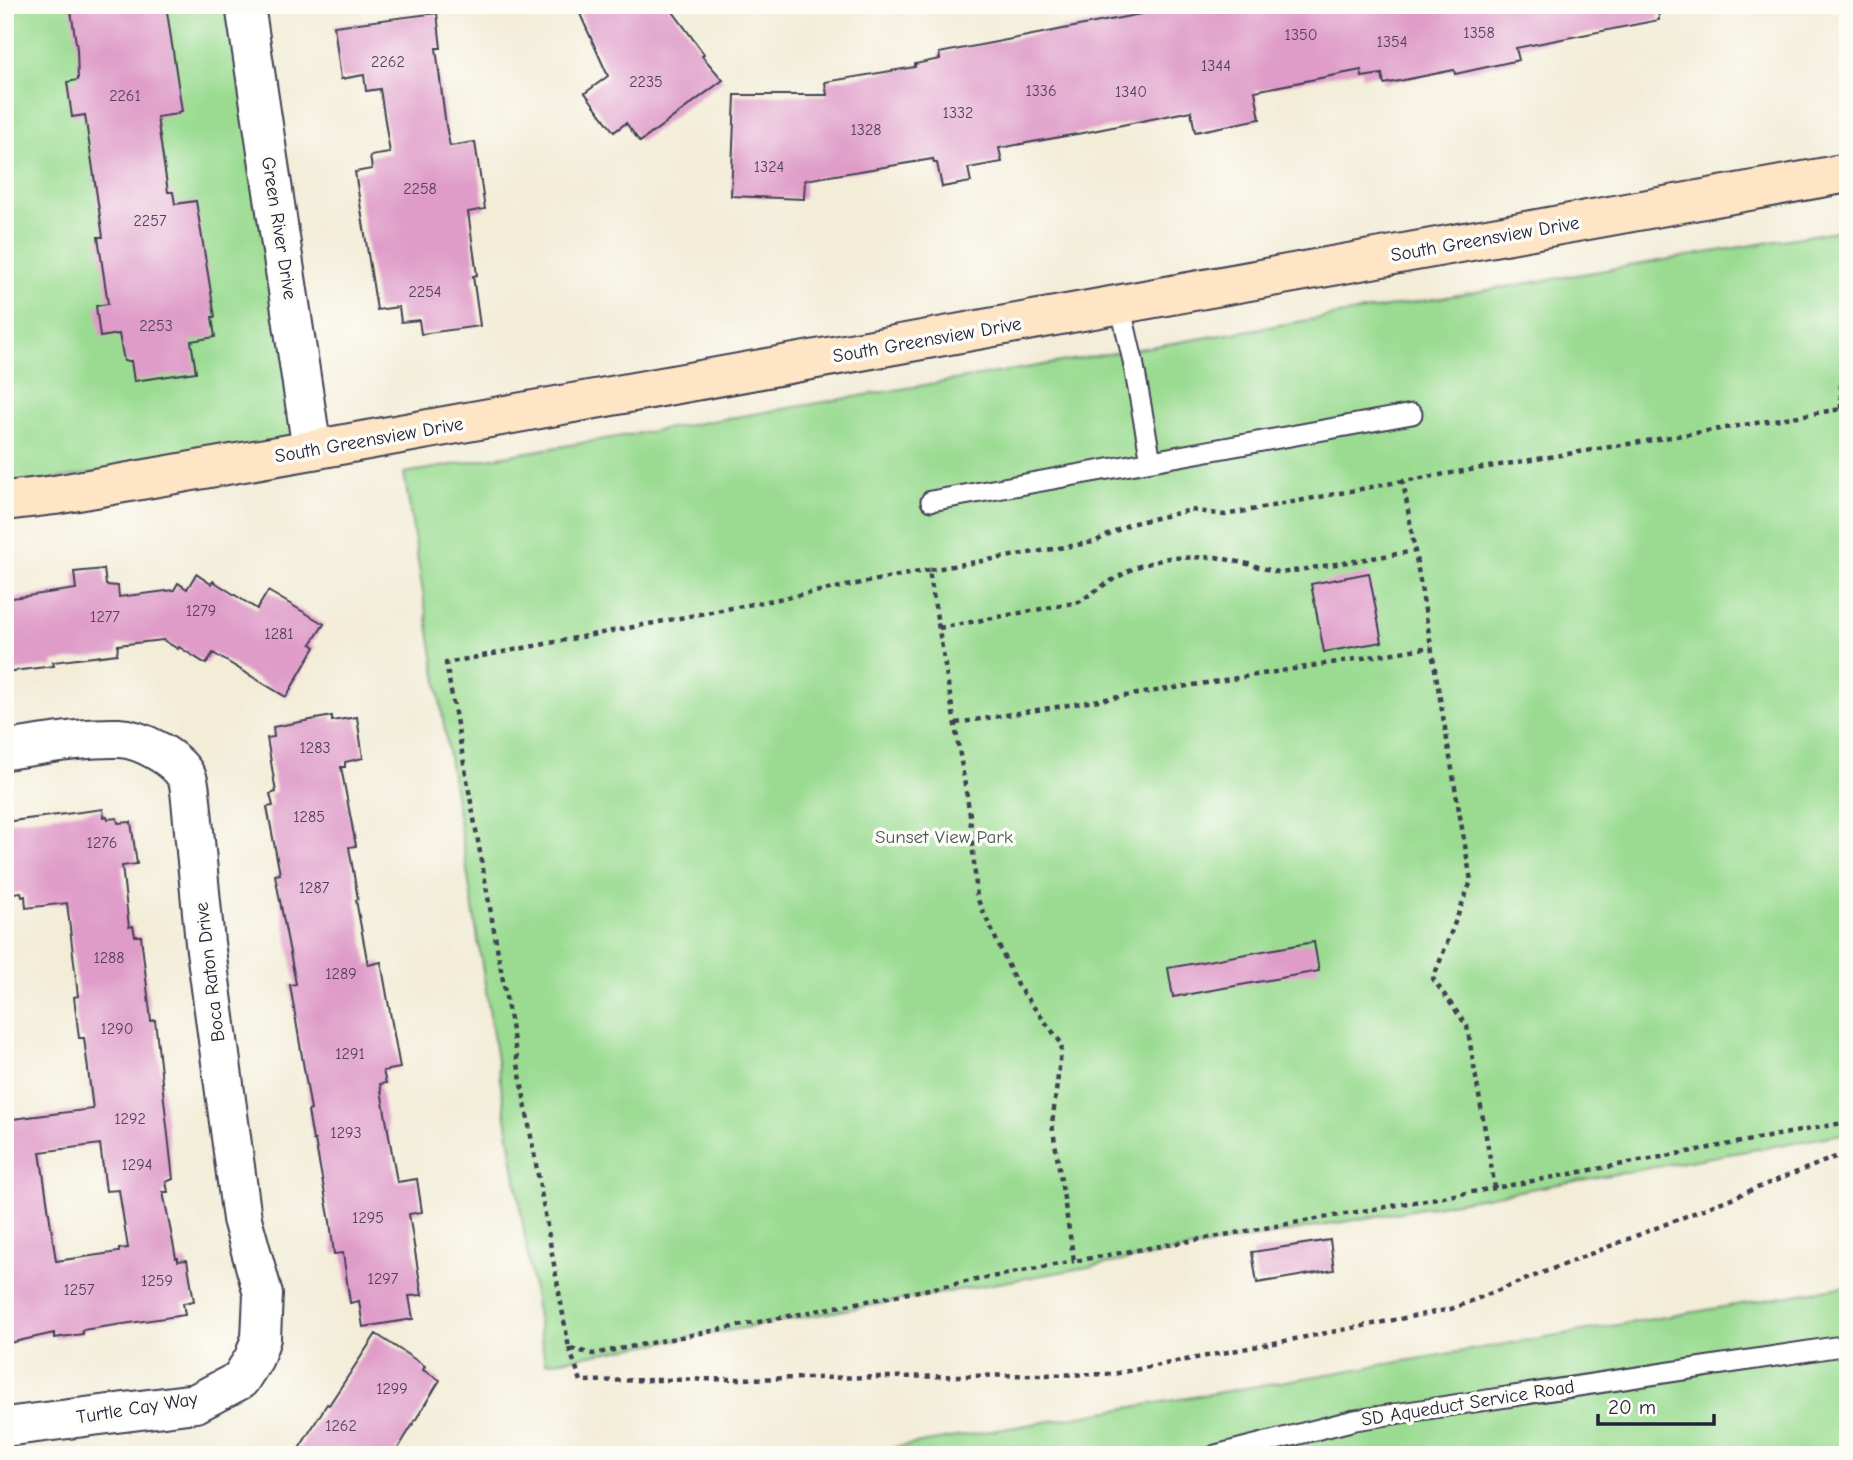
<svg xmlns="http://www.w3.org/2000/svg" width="1853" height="1460" font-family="'Comic Neue',sans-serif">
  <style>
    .green { fill: #9adb91; stroke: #5e7e66; stroke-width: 2 }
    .building { fill: #df9cc9; fill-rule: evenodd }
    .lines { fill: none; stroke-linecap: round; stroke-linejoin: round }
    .lane-casing { stroke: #414053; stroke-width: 23 }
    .street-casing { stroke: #414053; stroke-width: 42 }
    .secondary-casing { stroke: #414053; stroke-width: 42 }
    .path { stroke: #414053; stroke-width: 4.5; stroke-dasharray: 5 5; stroke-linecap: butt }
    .lane { stroke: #fff; stroke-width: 19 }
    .street { stroke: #fff; stroke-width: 38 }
    .secondary { stroke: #fde5c5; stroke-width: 38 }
    .labels { text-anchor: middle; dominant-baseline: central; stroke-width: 7; stroke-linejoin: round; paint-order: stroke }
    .number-label { font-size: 16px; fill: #51405e }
    .street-label { font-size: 19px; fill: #22223b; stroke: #fdfcf7 }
    .park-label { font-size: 19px; fill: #465a55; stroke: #fdfcf7 }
  </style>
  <rect width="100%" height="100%" fill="#fdfcf7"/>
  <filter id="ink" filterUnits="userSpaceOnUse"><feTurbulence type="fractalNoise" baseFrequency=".0143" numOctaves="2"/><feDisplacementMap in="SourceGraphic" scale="14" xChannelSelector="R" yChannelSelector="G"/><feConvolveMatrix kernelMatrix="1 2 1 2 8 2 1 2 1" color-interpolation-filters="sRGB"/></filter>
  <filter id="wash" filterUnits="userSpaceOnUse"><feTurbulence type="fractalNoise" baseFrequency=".00686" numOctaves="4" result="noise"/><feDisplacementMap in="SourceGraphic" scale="28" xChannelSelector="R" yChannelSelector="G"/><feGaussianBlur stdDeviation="1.57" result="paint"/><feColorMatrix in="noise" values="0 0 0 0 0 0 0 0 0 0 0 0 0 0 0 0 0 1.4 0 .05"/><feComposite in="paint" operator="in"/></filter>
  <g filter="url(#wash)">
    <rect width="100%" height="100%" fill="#f3edd8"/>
    <path class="green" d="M 5,5 L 257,5 L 324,435 L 5,487 Z
      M 1848,229 L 1848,1133 L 545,1363 L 404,473 Z
      M 1848,1286 L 1848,1455 L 849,1455 Z"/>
    <g id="blocks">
      <path class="building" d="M 70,5 L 166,5 L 182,111 L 178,112 L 178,114 L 157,117 L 168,192 L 173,192 L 175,204 L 196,201 L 215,317 L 212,317 L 215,337 L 191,341 L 196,372 L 134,381 L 131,361 L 124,361 L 119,334 L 100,337 L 96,306 L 108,304 L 98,237 L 103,237 L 85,115 L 72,117 L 67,82 L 78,80 L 77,49 Z
        M 576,5 L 668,5 L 704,54 L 702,56 L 723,80 L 640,142 L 626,123 L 614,132 L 585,93 L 608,76 Z
        M 1187,5 L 1658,5 L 1659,20 L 1516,48 L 1519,60 L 1455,74 L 1454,70 L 1384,84 L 1382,74 L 1362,77 L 1361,70 L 1255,91 L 1260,119 L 1195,132 L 1191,111 L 1088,132 L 999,148 L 1002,162 L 968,168 L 971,182 L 942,187 L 937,163 L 934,163 L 933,159 L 805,180 L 804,199 L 731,196 L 735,95 L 827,95 L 825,82 L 915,67 L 915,64 L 940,59 L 939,53 Z
        M 437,13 L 441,48 L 436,48 L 446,126 L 450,146 L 475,142 L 485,209 L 468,212 L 477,275 L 473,276 L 480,326 L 421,334 L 419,320 L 401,322 L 399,307 L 377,310 L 355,172 L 372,169 L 370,156 L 390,153 L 380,89 L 366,91 L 364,75 L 341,79 L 334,26 Z
        M 104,569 L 106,585 L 118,586 L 119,597 L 174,590 L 178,583 L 187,589 L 196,574 L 211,584 L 213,581 L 257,609 L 268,591 L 324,624 L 311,644 L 315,647 L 286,697 L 213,653 L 206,664 L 179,647 L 178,649 L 163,640 L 118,645 L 117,654 L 53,662 L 54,666 L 5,672 L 5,599 L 76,589 L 74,572 Z
        M 1369,573 L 1382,642 L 1324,652 L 1311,584 Z
        M 332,716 L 332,721 L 357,717 L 363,758 L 345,762 L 345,767 L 341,767 L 356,846 L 349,847 L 358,899 L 356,900 L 368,965 L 381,962 L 400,1068 L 383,1071 L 386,1083 L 380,1084 L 397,1182 L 417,1179 L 422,1212 L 409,1214 L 422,1295 L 409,1296 L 413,1319 L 363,1327 L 359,1301 L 350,1303 L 343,1253 L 334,1254 L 330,1222 L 315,1140 L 313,1140 L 308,1111 L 311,1110 L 290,985 L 296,984 L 275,875 L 280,874 L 267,807 L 273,806 L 270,794 L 276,792 L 267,738 L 274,737 L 273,727 Z
        M 103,809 L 104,817 L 107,816 L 108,819 L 117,818 L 118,823 L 131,822 L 137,864 L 122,866 L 129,927 L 133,926 L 135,936 L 141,936 L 151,1021 L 155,1020 L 173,1179 L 166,1182 L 168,1192 L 163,1192 L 176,1258 L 178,1258 L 178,1261 L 187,1260 L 194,1301 L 183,1303 L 185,1315 L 82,1330 L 83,1334 L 54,1338 L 54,1333 L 5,1344 L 5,1120 L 93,1109 L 84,1038 L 79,1038 L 74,997 L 78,996 L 67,903 L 26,908 L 25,896 L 22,897 L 21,892 L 5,894 L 5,822 ZM 100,1144 L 106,1191 L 119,1190 L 128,1248 L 119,1249 L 119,1252 L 56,1261 L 40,1152 Z
        M 1314,942 L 1319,971 L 1173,997 L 1168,968 Z
        M 1330,1240 L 1334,1270 L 1257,1283 L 1252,1252 Z
        M 376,1334 L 425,1366 L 423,1370 L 440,1380 L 394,1455 L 295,1455 L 327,1404 L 329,1405 Z"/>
    </g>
  </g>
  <g filter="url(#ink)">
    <use href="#blocks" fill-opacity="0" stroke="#414053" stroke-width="2"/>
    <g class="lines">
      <defs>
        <path id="lane" d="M 1120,305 L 1133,361 L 1151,461
          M 931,501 L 1412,414
          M 1216,1455 L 1355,1420 L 1848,1345"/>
        <path id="street" d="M 245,5 L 312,450
          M 5,750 C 42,745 82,737 119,738 C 141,739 177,758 187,778 C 190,784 190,793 191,800 L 205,943 L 242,1219 L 263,1294 L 261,1338 L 254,1358 L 240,1380 L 196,1403 L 5,1427"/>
        <path id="secondary" d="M 5,501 L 55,495 L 312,450 L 1848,173"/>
      </defs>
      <use href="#lane" class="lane-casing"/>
      <use href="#street" class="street-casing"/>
      <use href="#secondary" class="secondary-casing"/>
      <path class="path" d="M 1841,409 L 1841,373 L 1848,345
        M 1848,412 L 1841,409 L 1403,481 L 1471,881 L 1433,979 L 1467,1026 L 1495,1188 L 1848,1122
        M 1403,481 L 1225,515 L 1191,510 L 1130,524 L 1094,542 L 929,570 L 970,815 L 977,898 L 1017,985 L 1062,1044 L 1052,1124 L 1074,1261 L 1495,1188
        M 929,570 L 446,663 L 569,1348 L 593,1354 L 1074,1261
        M 939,628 L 1079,602 L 1107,583 L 1136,567 L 1168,558 L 1216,557 L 1248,564 L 1281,573 L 1415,551
        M 956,723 L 1431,647
        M 569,1348 L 581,1381 L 1113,1374 L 1451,1309 L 1848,1152"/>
      <use href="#lane" class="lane"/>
      <use href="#street" class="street"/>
      <use href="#secondary" class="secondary"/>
    </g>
  </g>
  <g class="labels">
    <g class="number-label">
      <text x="1479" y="33">1358</text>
      <text x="1301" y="35">1350</text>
      <text x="1392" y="42">1354</text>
      <text x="388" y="62">2262</text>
      <text x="1216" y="66">1344</text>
      <text x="646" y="82">2235</text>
      <text x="1041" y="91">1336</text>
      <text x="1131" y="92">1340</text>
      <text x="125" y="96">2261</text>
      <text x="958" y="113">1332</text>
      <text x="866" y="130">1328</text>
      <text x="769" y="167">1324</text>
      <text x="420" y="189">2258</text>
      <text x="150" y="221">2257</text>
      <text x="425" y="292">2254</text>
      <text x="156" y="326">2253</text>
      <text x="201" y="611">1279</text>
      <text x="105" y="617">1277</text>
      <text x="279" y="634">1281</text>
      <text x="315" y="748">1283</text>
      <text x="309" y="817">1285</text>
      <text x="102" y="843">1276</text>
      <text x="314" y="888">1287</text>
      <text x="109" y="958">1288</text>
      <text x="341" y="974">1289</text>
      <text x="117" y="1029">1290</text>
      <text x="350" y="1054">1291</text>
      <text x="130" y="1119">1292</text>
      <text x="346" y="1133">1293</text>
      <text x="137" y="1165">1294</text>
      <text x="368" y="1218">1295</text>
      <text x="383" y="1279">1297</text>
      <text x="157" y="1281">1259</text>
      <text x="79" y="1290">1257</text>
      <text x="392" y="1389">1299</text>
      <text x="341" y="1426">1262</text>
    </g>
    <g class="street-label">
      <text transform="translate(279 228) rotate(81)">Green River Drive</text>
      <text transform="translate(1485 239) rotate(-10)">South Greensview Drive</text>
      <text transform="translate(927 340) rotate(-10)">South Greensview Drive</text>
      <text transform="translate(369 440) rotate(-10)">South Greensview Drive</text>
      <text transform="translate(210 972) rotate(-97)">Boca Raton Drive</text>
      <text transform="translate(1468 1403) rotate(-9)">SD Aqueduct Service Road</text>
      <text transform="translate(137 1408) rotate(-9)">Turtle Cay Way</text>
    </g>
    <g class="park-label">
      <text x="944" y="837">Sunset View Park</text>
    </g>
  </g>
  <rect width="1853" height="1460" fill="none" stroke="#fdfcf7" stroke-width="28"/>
  <path d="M1598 1414v10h116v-10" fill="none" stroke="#22223b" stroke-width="3.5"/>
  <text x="1608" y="1414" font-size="21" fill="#22223b" stroke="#fdfcf7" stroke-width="5" paint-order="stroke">20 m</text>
</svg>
